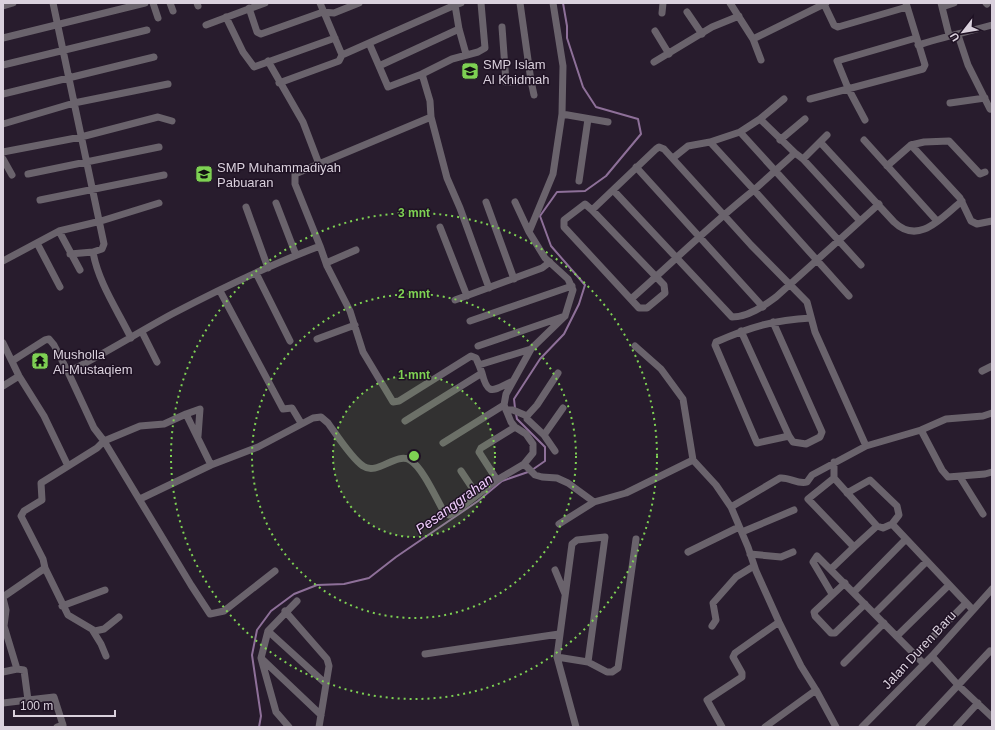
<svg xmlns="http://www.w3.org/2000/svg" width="995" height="730" font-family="Arial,sans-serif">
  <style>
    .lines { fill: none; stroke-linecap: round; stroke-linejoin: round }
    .stream { stroke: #8e7099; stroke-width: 2 }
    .minor { stroke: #6a636c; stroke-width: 7 }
    .ring { fill: none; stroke: #7ed153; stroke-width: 2; stroke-dasharray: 2 4 }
    .labels { text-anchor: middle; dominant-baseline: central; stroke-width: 3; stroke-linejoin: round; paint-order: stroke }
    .poi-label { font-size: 13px; fill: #dad1dd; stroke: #1f1224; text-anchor: start }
    .street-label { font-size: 13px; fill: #dad1dd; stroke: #1f1224 }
    .water-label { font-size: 14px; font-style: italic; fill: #f0cdfd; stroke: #1f1224 }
    .centre { fill: #7ed153; stroke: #1f1224; stroke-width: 2 }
    .ring-label { font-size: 12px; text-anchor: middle; font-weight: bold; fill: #7ed153; stroke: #1f1224; stroke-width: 3; stroke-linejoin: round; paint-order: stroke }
  </style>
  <rect width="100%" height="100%" fill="#281c2d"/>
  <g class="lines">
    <path class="stream" d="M 515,408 L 514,399 L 540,359 L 564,334 L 579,304 L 585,285 L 551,246 L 540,216 L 557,192 L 585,191 L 606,176 L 641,134 L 638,119 L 596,107 L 583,87 L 567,38 L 567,26 L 563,3
      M 516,414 L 517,419 L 545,447 L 545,461 L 532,470
      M 259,727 L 261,716 L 252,655 L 257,630 L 271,611 L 294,594 L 317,585 L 344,584 L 369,578 L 396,557 L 478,501 L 502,481 L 528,472"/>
    <path class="minor" d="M 53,3 L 104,244 L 102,249 L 93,252 C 98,282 118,311 131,338
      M 153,3 L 158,18
      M 170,3 L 173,11
      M 197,3 L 198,6
      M 320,3 L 342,55
      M 461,3 L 455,5 L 459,29 L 466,54
      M 553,3 L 563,66 L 562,114 L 553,174 L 529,232 L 545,258 L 568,279 L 573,290 L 565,316 L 531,349 L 506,394 L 504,405 L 511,422 L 515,427 L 526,434 L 533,444 L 533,453 L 524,464 L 535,475 L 542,477 L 557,478 L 568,483 L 594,502 L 626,493 L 693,460 L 716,485 L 731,507 L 748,547 L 756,571 L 779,622 L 801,666 L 816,690
      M 730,3 L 753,39 L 761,60
      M 941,3 L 949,35
      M 986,3 L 987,4
      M 824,4 L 834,25 L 838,27 L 907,7
      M 3,6 L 13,3
      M 942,7 L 954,3
      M 249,8 L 257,32 L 261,34 L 323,12 L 334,13 L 359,3
      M 687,12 L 702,34
      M 662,13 L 663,3
      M 226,17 L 243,52 L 254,67 L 335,38
      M 206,25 L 265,3
      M 502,27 L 506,82 L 531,81 L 520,3
      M 655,31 L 669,54
      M 958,35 L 968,65 L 990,109 L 992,108
      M 3,38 L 145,3
      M 753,39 L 826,3
      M 369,43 L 455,5
      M 918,45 C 943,37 967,32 992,25
      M 268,61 L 303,122 L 319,164
      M 654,62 L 712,27 L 739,16
      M 3,65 L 147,30
      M 379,66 L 388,87 L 422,74
      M 531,81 L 534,95
      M 279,83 L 339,61 L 342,55 L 369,43 L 379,66 L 459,29
      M 3,94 L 154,57
      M 810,99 L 923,69 L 925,65 L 906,3
      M 950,103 L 985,98
      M 562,114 L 608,122
      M 431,117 L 447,178 L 460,208 L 489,288
      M 760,119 L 784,99
      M 865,120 L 848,88 L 837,61 L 916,38
      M 3,124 L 74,103 L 168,84
      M 780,140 L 805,119
      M 864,140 L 937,221
      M 710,142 L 740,132
      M 820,142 L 894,222 C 919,246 942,217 962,201
      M 911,145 L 924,142 L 949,141 L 980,174 L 985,172
      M 3,152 L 81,137 L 158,117 L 172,121
      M 795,153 L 760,119 L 740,132 L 861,265
      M 673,158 L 688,146 L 710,142 L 754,190 L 795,153 L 803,159 L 860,221
      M 3,159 L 12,175
      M 803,159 L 827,135
      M 887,166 L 911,145 L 960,198 L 971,221 L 977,224 L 992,221
      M 636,167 L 763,307
      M 28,174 L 159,147
      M 579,181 L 588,119
      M 613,190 L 732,317 C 748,317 764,306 776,297 L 879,204
      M 40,200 L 164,175
      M 486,202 L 514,279
      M 515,202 L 529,232
      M 276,203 L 296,255
      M 246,207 L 268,268
      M 592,210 L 664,285 L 665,293 L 647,308 L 639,308 L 564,227 L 564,220 L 585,204 L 592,210 L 656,149 L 659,147 L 664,149 L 751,245 L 807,302 L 815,332 L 866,446
      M 440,227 L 467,296
      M 37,243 L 60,287
      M 320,246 L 327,266 L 350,311 L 363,352 L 393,402 L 399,401 L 471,356 L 476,358 L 479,365 L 531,349
      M 70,254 L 93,252
      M 3,261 L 59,231
      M 326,263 L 356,250
      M 80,270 L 59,231 L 101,221 L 159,203
      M 256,273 L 290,341
      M 220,291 L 283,409 L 292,408 L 301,423
      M 631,299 C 672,263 711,224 754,190 L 849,296
      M 455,300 L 542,268 L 550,262
      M 470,321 L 572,286
      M 773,322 L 822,432 L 820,437 L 806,444 L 793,442 L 789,436 L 757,443 L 715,345 L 716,342 C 750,327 774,320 811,318
      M 741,331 L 789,436
      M 142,332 L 157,362
      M 317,339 L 355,325
      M 3,343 L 19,376 L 44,416 L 68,466
      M 478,346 L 565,316
      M 635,346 L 661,369 L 683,399 L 693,460
      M 12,361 L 45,340 L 49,339 L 54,345 L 68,372
      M 982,371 L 992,366
      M 482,373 C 488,397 493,390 511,382
      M 3,386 L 19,376
      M 506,410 L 513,410 L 527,416 L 527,419 L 544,435 L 555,451
      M 186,414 L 200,409 L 198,436
      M 527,416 L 537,405 L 558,373
      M 405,421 L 482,373 L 479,365
      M 921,430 L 942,470 L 948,477 L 985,474 L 992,472
      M 544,435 L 563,408
      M 443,443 L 504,405
      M 834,462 L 834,478 L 877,526 L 883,528 L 892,524 L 899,515 L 897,506 L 870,480 L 847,493
      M 211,465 L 186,414 L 164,424 L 140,426 L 104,441 L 191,585 L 210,614 L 224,611 L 275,571
      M 461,471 L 477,495
      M 960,477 L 983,514
      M 497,480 L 479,452 L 481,448 L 515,427
      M 140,499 L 211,465 L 258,447 L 313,418 L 321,417 L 328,423 C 336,434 352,459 363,466 C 377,476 396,452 410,460 C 423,468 436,498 444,512 L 449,515 L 455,512 L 497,480 L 524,464
      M 731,507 L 780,478 C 790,477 798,485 807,482 L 812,475 L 866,446 L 921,430 L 946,419 L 983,416 L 992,413
      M 559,524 L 594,502
      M 892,524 L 973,610
      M 742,532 L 794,510
      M 854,547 L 877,526
      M 688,552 L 739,527
      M 750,554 L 781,557 L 793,552
      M 45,568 L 68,615 L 95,631 L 104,629 L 119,617
      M 831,569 L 854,547 L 808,499 L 834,478
      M 555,570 L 565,594
      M 845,583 L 814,612 L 815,616 L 831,633 L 835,633 L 865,604
      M 854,592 L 906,539
      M 832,594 L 813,562 L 817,556 L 924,664
      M 3,597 L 45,568 L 43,559 L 21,516 L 24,511 L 42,500 L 41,483 L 97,448 L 104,441 L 94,428 L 68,372 C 104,354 137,333 172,314 C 220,289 269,265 320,246 L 295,184 L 295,174 L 431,117 L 430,101 L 422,74 L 452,59 L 478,52 L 485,48 L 481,3
      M 3,598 L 6,610 L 4,626 L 17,669 L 24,670 L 28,700 L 3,703
      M 62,606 L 105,590
      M 285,611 L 327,659 L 329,666 L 319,727
      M 875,613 L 927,561
      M 712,626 L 716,620 L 713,603 L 736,577 L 754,566
      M 93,631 L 101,644 L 106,656
      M 268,631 L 325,683
      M 897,636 L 949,585
      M 425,654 L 559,634
      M 915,655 L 966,603
      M 932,656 L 958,685 L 992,717
      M 557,657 L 588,662 L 607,672 L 612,672 L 618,668 L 636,539
      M 262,659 L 321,715
      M 844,663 L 884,623
      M 3,672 L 17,669
      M 28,700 L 54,697 L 63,725 L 57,727
      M 289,727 L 276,712 L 261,658 L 268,631 L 297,601
      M 576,727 L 557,657 L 572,544 L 577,540 L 605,537 L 588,662
      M 722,727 L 707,700 L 742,677 L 742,673 L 733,657 L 735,653 L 779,622
      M 765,727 L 816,690 L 836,727
      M 862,727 L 932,656 L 992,589
      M 919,727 L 990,651
      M 956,727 L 978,703"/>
  </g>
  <circle cx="414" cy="456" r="81" fill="#7ed153" fill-opacity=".12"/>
  <g class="ring">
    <circle cx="414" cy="456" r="81"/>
    <circle cx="414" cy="456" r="162"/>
    <circle cx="414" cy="456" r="243"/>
  </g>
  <defs>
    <symbol id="school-square" viewBox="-11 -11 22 22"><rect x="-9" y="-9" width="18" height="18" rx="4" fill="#7ed153" stroke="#1f1224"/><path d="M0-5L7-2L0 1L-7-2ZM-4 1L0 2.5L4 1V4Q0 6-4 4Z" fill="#111"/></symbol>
    <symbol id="temple-square" viewBox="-11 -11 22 22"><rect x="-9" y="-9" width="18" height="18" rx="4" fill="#7ed153" stroke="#1f1224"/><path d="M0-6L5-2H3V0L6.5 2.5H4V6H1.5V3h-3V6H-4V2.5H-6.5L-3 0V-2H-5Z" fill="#111"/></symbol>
  </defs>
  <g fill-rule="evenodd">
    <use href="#school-square" x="460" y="61" width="20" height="20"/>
    <use href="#school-square" x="194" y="164" width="20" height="20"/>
    <use href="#temple-square" x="30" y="351" width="20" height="20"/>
  </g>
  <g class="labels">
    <g class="poi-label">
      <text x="483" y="64">SMP Islam<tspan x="483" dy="15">Al Khidmah</tspan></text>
      <text x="217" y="167">SMP Muhammadiyah<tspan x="217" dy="15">Pabuaran</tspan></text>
      <text x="53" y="354">Musholla<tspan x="53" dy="15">Al-Mustaqiem</tspan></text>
    </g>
    <g class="street-label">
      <text transform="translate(919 650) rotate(-47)">Jalan Duren Baru</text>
    </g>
    <g class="water-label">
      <text transform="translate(454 504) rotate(-36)">Pesanggrahan</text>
    </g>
  </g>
  <circle cx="414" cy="456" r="6" class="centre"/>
  <g class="ring-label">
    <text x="414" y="217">3 mnt</text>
    <text x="414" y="298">2 mnt</text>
    <text x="414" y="379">1 mnt</text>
  </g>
  <rect width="995" height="730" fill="none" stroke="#dad1dd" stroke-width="8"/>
  <g transform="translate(963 32) rotate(239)" stroke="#1f1224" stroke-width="3" paint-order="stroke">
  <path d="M0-3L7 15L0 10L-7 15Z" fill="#dad1dd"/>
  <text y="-6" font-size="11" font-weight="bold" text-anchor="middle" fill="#dad1dd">U</text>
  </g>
  <path d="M14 710v6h101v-6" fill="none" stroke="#dad1dd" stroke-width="2"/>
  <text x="20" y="710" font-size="12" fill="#dad1dd" stroke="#1f1224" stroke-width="3" paint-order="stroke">100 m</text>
</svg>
